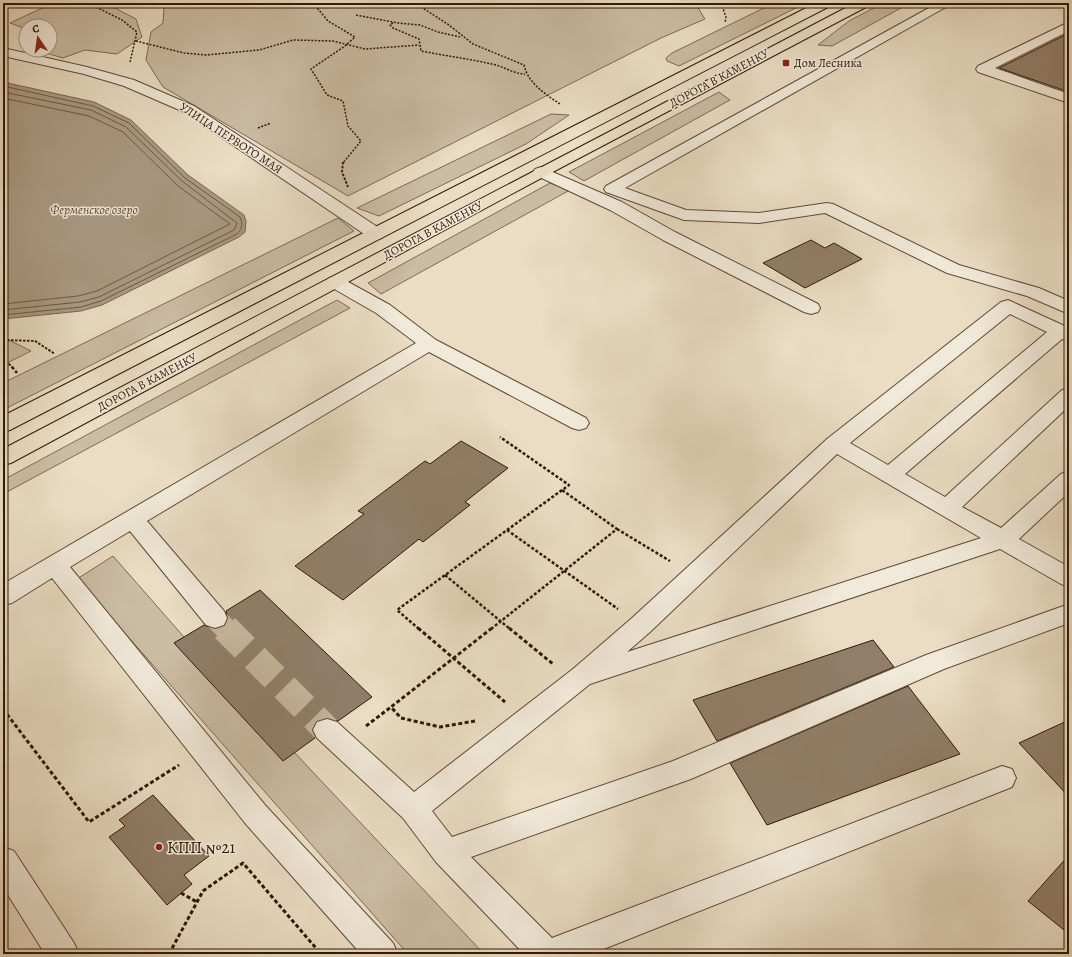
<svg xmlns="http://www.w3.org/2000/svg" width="1072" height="957" font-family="Alegreya,serif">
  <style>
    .green { fill: #cbbca4; stroke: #7e6a56 }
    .water { fill: #ab9a84; stroke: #7a6652 }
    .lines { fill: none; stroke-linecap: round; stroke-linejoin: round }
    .shore { stroke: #6e5946; stroke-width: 1 }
    .building { fill: #917e69; stroke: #311807 }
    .minor-tunnel-far1 { stroke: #c5b69e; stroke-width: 22; stroke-dasharray: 22 11; stroke-linecap: butt }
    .minor-tunnel { stroke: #c5b69e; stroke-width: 28; stroke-dasharray: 28 14; stroke-linecap: butt }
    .minor-casing { stroke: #5f4936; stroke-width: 2 }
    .major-casing { stroke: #311807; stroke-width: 2 }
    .path-far3 { stroke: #311807; stroke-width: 1.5; stroke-dasharray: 2 1.5; stroke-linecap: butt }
    .path-far2 { stroke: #311807; stroke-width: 2; stroke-dasharray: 2.5 1.5; stroke-linecap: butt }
    .path-far1 { stroke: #311807; stroke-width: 2.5; stroke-dasharray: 3 2; stroke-linecap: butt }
    .path { stroke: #311807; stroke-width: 3; stroke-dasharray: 4 2.5; stroke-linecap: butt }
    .minor { fill: #f1e9d9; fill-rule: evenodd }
    .major { fill: #eaddc4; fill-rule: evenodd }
    .poi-dot { fill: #8f2418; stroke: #f1e9d9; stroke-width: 1.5 }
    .labels { text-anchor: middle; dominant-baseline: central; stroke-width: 3; stroke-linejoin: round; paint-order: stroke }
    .far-poi-label { font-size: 12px; fill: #311807; stroke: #f1e9d9; text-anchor: start }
    .far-street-label { font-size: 12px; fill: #311807; stroke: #f1e9d9 }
    .far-water-label { font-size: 13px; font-style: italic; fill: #624c39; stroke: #f1e9d9 }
    .near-poi-label { font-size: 17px; fill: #311807; stroke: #f1e9d9; text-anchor: start }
  </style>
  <rect width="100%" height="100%" fill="#eaddc4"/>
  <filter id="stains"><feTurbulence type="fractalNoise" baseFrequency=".005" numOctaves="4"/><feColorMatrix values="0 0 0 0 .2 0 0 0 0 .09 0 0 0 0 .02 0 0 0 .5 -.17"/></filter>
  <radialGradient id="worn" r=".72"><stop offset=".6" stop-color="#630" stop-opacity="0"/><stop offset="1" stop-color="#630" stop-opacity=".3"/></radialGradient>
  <path class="green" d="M 53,3 L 80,3 L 115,8 L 136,19 L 142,37 L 117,54 L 85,50 L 63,58 L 36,50 L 50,50 L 50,26 L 26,26 L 26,29 L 10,23 Z
    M 155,3 L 695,3 L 705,19 L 661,38 L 348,196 L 163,87 L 146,60 L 151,32 L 163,23 L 164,7 Z
    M 774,3 L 806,3 L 679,66 L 667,61 L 666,58 L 672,53 Z
    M 883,3 L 910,3 L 832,46 L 818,45 L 849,21 Z
    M 719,92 L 730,100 L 584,181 L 569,172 Z
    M 551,114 L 569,115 L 526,144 L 379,216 L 357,208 Z
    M 550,183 L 570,190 L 381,294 L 368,283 Z
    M 338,218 L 354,231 L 3,410 L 3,383 Z
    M 337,300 L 350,308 L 3,494 L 3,480 Z
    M 3,337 L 31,351 L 3,365 Z
    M 113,556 L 184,637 L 174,643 L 294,752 L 484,954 L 408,954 L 77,579 Z"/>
  <path class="water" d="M 3,82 L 94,102 L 131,120 L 188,175 L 244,215 L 246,221 L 245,232 L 239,237 L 102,305 L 81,311 L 3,319 Z"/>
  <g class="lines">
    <path class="shore" d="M 3,86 L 93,106 L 129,123 L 185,178 L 240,217 C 243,224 242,229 237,234 L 101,301 L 81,307 L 3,315
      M 3,92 L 91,110 L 126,127 L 182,181 L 237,223 L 234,230 L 99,297 L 80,302 L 3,310
      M 3,98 L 89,116 L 123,132 L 178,186 L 230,224 L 97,291 L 78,296 L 3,304"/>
  </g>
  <path class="building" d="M 1069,33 L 1069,92 L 999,68 Z
    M 811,240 L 825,248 L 834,243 L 862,259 L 805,288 L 763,263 Z
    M 461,441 L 508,468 L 465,502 L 470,505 L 423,542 L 419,539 L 343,600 L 295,566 L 364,514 L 358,511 L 425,461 L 430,464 Z
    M 260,590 L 372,697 L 338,721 L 327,718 L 317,721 L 312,729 L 315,738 L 283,761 L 174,643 L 204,625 L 215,629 L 224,626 L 228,619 L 226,611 Z
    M 873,640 L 894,667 L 717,741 L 693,700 Z
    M 908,686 L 960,754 L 767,825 L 730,763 Z
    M 1069,720 L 1069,797 L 1019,743 Z
    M 153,795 L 209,856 L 184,875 L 192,884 L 167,905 L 109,837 L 125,826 L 119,820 Z
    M 1069,855 L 1069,934 L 1028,901 Z"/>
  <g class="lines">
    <path class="minor-tunnel-far1" d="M 215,618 L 226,629"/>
    <path class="minor-tunnel" d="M 225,628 L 327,730"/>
    <defs>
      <path id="minor" d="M 938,3 L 953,3 L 625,188 L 686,210 L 759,213 L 827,203 L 833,204 L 959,265 L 1039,288 L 1069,301 L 1069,314 L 1027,296 L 947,273 L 825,213 L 759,223 L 684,220 L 606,192 L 604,189 L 606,186 Z
        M 1069,22 L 1069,31 L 995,68 L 1069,94 L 1069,103 L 978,72 L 976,69 L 978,66 Z
        M 3,48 L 87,67 L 134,80 L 194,106 L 382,230 L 385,234 L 382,238 L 376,239 L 370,238 L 184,112 L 124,86 L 84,74 L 3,56 Z
        M 541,167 L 622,202 L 675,232 L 818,304 L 820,308 L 818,312 L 811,314 L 804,312 L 663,240 L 610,210 L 535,175 L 533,172 L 535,169 Z
        M 335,277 L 341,278 L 390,305 L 436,340 L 586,418 L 589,423 L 586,428 L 579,430 L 572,428 L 429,352 L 147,521 L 224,611 L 227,618 L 224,625 L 215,628 L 206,625 L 130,531 L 70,567 L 265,805 L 393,943 L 398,954 L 361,954 L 245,823 L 52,578 L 12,603 L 3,605 L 3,584 L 416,343 L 376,313 L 329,286 L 326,282 L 329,278 Z
        M 1008,300 L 1069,328 L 1069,341 L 1062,339 L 905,474 L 945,497 L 1062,390 L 1069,389 L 1069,406 L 962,507 L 1001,528 L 1061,474 L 1069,471 L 1069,492 L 1019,539 L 1069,567 L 1069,587 L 1061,584 L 1000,549 L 590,684 L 432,811 L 452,837 L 673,761 L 926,655 L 1069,604 L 1069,623 L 944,669 L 691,779 L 471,857 L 552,938 L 1002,766 L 1012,769 L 1016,778 L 1012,787 L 591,954 L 524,954 L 436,862 L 403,818 L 317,738 L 313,730 L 317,722 L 327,719 L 337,722 L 414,792 L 573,669 L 632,618 L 827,439 L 1001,302 ZM 1010,314 L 1047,332 L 888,465 L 850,443 ZM 837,454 L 981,538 L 627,652 L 650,632 Z
        M 3,847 L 14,851 L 74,943 L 79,954 L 45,954 L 3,887 Z"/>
      <path id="major" d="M 816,3 L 832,3 L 830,6 L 10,430 L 3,432 L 3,416 Z
        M 855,3 L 870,3 L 868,6 L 547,175 L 11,463 L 3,465 L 3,449 Z"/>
    </defs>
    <use href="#minor" class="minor-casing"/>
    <use href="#major" class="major-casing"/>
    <path class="path-far3" d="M 93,3 L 92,5 L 122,20 L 137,32 L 130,62
      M 313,3 L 328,21 L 355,37 L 345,46 L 311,69 L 327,95 L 343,101 L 348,126 L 361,141 L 343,163
      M 415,3 L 449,25 L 473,44 L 524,65 C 528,83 545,94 560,104
      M 721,3 L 726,17 L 725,23
      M 356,15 L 398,23 L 420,25 L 438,32 L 460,37
      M 393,23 L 390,25 L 393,28 L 419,39 L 421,51 C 446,56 471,59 496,65 C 506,68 515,74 525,74
      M 136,41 L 184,53 L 206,55 L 259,50 L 293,40 L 333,41 L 365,49 L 419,45
      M 258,128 L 271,123"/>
    <path class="path-far2" d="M 343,162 L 342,172 L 348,187
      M 3,340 L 35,341 L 55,354
      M 3,358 L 13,368"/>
    <path class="path-far1" d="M 12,367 L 17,373
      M 617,529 L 670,561
      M 507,530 L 618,609
      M 445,575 L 510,629
      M 419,629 L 397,610 L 569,485 L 500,437
      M 491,629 L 617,529 L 562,490"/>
    <path class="path" d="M 418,628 L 505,702
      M 509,628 L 553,664
      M 3,709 L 89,822 L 179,765
      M 475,721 L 440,727 L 401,718 L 391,707 L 492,628
      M 366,726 L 391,707
      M 181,893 L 197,902
      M 3,948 L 6,954
      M 169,954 L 203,891 L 243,863 L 321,954"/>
    <use href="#minor" class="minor"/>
    <use href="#major" class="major"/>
  </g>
  <g class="poi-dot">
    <rect x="782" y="59" width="8" height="8" rx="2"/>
    <circle cx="159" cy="847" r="4"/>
  </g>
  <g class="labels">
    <g class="far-poi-label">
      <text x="794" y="63">Дом Лесника</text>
    </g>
    <g class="far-street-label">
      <text transform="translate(719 78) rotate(-28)">ДОРОГА В КАМЕНКУ</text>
      <text transform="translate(231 138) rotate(33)">УЛИЦА ПЕРВОГО МАЯ</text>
      <text transform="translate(433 230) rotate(-28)">ДОРОГА В КАМЕНКУ</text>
      <text transform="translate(147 382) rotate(-28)">ДОРОГА В КАМЕНКУ</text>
    </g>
    <g class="far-water-label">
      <text x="94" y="209">Ферменское озеро</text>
    </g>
    <g class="near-poi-label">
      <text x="167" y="847">КПП №21</text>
    </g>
  </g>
  <rect width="1072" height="957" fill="none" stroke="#eaddc4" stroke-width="16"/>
  <rect x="4" y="4" width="1064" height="949" fill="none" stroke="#311807" stroke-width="2"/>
  <rect x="8" y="8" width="1056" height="941" fill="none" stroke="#311807"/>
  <g transform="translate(38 38) rotate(347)"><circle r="19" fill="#f1e9d9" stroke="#a49585"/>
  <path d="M0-3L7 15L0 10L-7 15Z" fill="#8f2418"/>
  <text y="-6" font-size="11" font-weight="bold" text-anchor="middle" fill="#311807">С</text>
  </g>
  <rect width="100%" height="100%" filter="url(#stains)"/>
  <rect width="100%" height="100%" fill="url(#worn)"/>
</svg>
